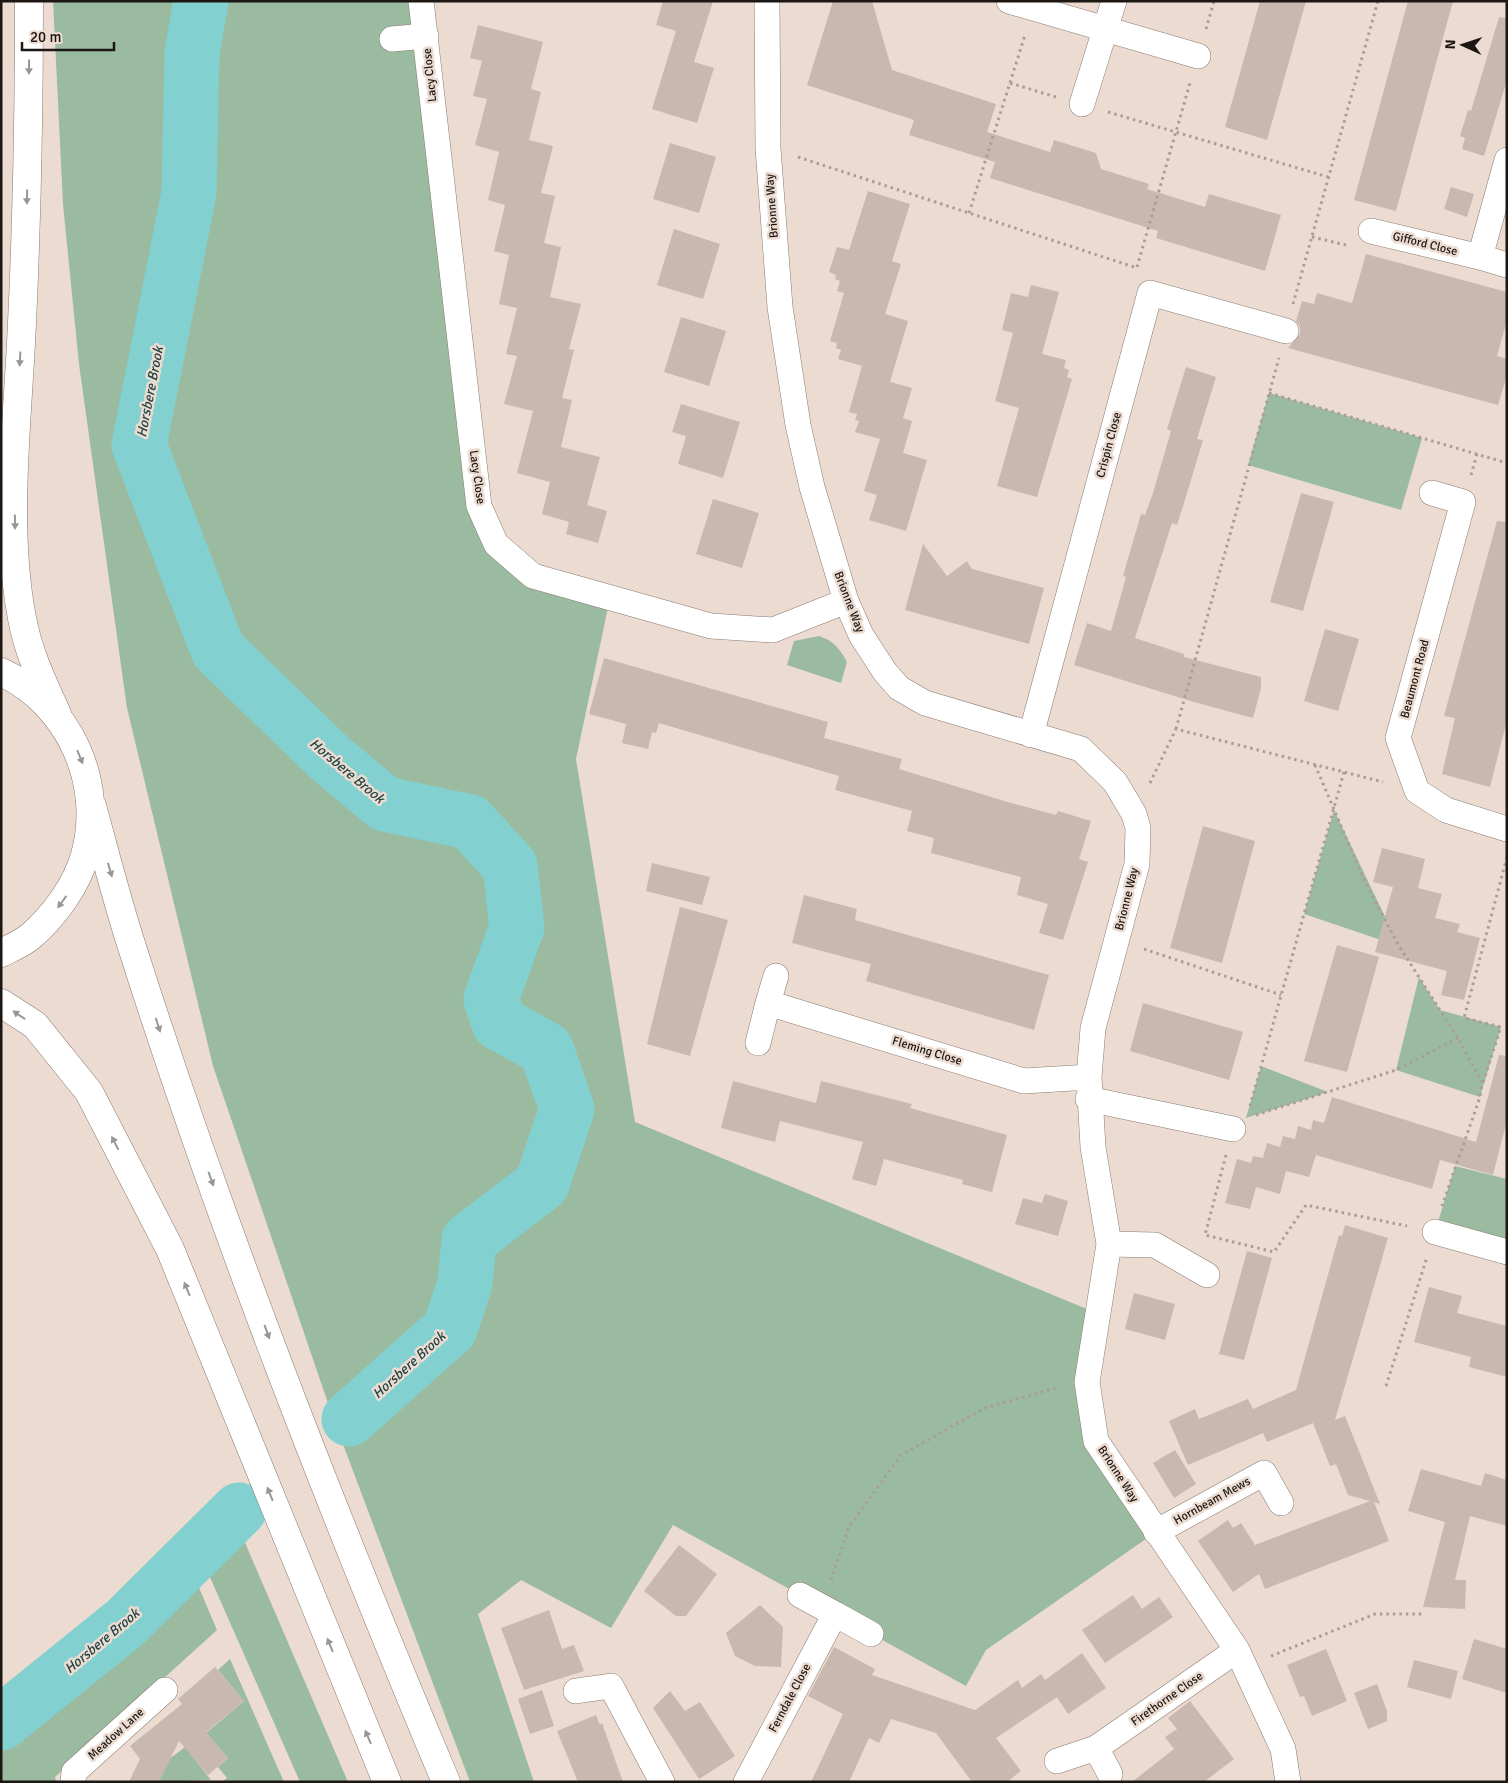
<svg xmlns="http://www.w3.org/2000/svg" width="1508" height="1783" font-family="Signika,sans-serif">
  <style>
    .green { fill: #9bbba0 }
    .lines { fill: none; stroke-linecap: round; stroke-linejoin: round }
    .river { stroke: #82d0d0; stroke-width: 55 }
    .building { fill: #c9b8b0 }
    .street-casing { stroke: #8a7b72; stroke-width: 26 }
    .highway-casing { stroke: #8a7b72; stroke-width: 29 }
    .path { stroke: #aa9d95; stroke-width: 3; stroke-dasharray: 2.5 4; stroke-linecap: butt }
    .street { stroke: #fff; stroke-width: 25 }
    .highway { stroke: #fff; stroke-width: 28 }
    .oneway { fill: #999795 }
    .labels { text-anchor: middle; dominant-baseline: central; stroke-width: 5; stroke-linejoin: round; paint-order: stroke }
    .street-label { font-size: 12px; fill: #1c1713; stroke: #ecdbd1 }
    .water-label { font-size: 14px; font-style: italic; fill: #1e4343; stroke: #ecdbd1 }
  </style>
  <rect width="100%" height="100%" fill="#ecdbd1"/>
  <path class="green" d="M 53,1 L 421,1 L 479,506 L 533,576 L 610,598 L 576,759 L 635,1122 L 1099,1314 L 1096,1441 L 1156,1532 L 986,1650 L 966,1686 L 673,1525 L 611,1628 L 521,1580 L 478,1614 L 534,1782 L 470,1782 L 332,1415 L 213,1066 L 127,708 L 79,364 L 63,204 Z
    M 1269,393 L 1422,438 L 1401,510 L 1248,465 Z
    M 819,636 C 834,641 840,649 847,662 L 841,683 L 787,665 L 794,641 Z
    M 1334,810 L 1399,946 L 1304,914 Z
    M 1419,977 L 1440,1010 L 1501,1027 L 1480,1097 L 1396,1070 Z
    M 1261,1066 L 1328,1092 L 1246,1118 Z
    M 1455,1166 L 1507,1179 L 1507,1252 L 1435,1232 Z
    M 243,1538 L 348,1782 L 300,1782 L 206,1568 Z
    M 188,1562 L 217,1630 L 55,1777 L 56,1782 L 1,1782 L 1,1723 Z
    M 230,1659 L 284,1782 L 222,1782 L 227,1778 L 218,1767 L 228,1758 L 206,1733 L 244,1701 L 218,1670 Z
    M 185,1747 L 211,1780 L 159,1782 L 151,1773 Z"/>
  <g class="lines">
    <path class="river" d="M 201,1 L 192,53 L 189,193 L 139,445 L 218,650 L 332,760 L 385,804 L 470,822 L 510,866 L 517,927 L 491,999 L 499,1023 L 546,1049 L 567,1109 L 542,1184 L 469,1240 L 465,1283 L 450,1329 L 349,1419
      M 1,1723 L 125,1623 L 239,1510"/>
  </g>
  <path class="building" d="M 663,1 L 713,1 L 694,62 L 714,68 L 697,123 L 652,109 L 676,31 L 656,25 Z
    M 833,1 L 872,1 L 892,70 L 996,104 L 987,132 L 1050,152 L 1054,140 L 1096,153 L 1101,169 L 1149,184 L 1147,189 L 1205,207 L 1209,194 L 1281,215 L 1265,271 L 1156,238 L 1158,231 L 990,178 L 995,162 L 909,135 L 914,120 L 807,85 Z
    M 1260,1 L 1306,1 L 1267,140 L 1225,127 Z
    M 1408,1 L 1453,1 L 1396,211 L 1354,200 Z
    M 1499,17 L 1507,18 L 1507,80 L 1484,156 L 1462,149 L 1465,138 L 1460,136 L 1468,110 L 1471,111 Z
    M 478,25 L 543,42 L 531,89 L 541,92 L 529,140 L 553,146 L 541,193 L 555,196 L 544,243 L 561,247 L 550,297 L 581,304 L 569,349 L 574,350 L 562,398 L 572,400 L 561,447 L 600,457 L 587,505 L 607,511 L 598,543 L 566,534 L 569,522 L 542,514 L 550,482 L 517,473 L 533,411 L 504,404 L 517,356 L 506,354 L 517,308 L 499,304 L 509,255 L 494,251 L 505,205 L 488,200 L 499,152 L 475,145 L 487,99 L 473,96 L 482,61 L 470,58 Z
    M 670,143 L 716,157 L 699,213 L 653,199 Z
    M 1451,187 L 1474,194 L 1467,217 L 1444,209 Z
    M 868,191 L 910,204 L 892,261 L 901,264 L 885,314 L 908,321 L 890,382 L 912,388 L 903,418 L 912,421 L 903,453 L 927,460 L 906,531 L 869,520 L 877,495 L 864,491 L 880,439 L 855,432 L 859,421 L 855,420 L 857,414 L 849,412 L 862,366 L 838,359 L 841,350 L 836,348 L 837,343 L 830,341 L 844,293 L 837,291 L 840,281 L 835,279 L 836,275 L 829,272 L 837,247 L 849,250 Z
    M 674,229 L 720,244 L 703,299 L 657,285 Z
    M 1366,254 L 1507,292 L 1507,320 L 1497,356 L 1507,359 L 1507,375 L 1498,405 L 1288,348 L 1300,334 L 1300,327 L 1296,321 L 1302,301 L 1314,304 L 1317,293 L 1352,303 Z
    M 1031,285 L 1059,292 L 1042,354 L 1066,360 L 1064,368 L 1069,370 L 1067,377 L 1072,379 L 1037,497 L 997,486 L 1019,408 L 995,401 L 1013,333 L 1002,330 L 1011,293 L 1028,297 Z
    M 681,317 L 726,331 L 709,386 L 664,372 Z
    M 1186,367 L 1216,377 L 1197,439 L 1203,440 L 1184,503 L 1177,525 L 1172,523 L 1135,638 L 1184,654 L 1184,657 L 1261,677 L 1261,688 L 1253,718 L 1194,702 L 1074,665 L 1087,623 L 1111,631 L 1126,577 L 1123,576 L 1129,555 L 1141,514 L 1145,515 L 1153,493 L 1171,431 L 1167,429 Z
    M 681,404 L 740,422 L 723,478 L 678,464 L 686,436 L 672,432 Z
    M 1301,493 L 1334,502 L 1303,611 L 1270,602 Z
    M 713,499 L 759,513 L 742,568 L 696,554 Z
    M 1497,521 L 1507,522 L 1507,720 L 1490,787 L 1442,774 L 1455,718 L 1444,716 Z
    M 923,544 L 947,576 L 967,561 L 972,569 L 1044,588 L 1029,644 L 905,610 Z
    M 1325,629 L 1359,639 L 1338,711 L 1304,701 Z
    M 604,658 L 828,722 L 824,738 L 902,759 L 899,769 L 1011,803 L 1056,815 L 1058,811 L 1091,821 L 1079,859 L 1088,862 L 1063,940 L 1039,933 L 1048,904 L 1017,895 L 1021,877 L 931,853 L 934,838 L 907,831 L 912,811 L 835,790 L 839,776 L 659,723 L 656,733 L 652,732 L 648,749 L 622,743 L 626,724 L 589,714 Z
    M 1203,826 L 1255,841 L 1222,963 L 1170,948 Z
    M 1382,848 L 1425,859 L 1418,888 L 1442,894 L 1435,918 L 1460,924 L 1457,932 L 1480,938 L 1464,1000 L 1441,995 L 1447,971 L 1375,952 L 1393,887 L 1373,882 Z
    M 652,863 L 710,877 L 702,905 L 646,891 Z
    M 804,895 L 857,909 L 855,920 L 1049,975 L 1034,1030 L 866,981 L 871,964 L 792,943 Z
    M 680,907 L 728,920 L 690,1056 L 647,1044 Z
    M 1337,945 L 1379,957 L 1347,1072 L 1304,1061 Z
    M 1143,1003 L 1243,1032 L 1229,1080 L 1130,1051 Z
    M 1499,1055 L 1507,1056 L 1507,1120 L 1493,1175 L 1440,1160 L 1432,1189 L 1316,1155 L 1309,1177 L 1286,1171 L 1280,1194 L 1256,1187 L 1250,1209 L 1225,1203 L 1237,1159 L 1251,1163 L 1253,1156 L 1263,1158 L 1267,1143 L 1280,1147 L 1283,1136 L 1295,1139 L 1298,1126 L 1311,1130 L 1313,1120 L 1324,1123 L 1332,1097 L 1476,1142 Z
    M 733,1081 L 816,1103 L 821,1081 L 912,1104 L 910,1108 L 1007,1135 L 992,1192 L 962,1184 L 963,1180 L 884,1159 L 876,1186 L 852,1179 L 863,1142 L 780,1121 L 775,1142 L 721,1128 Z
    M 1045,1194 L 1068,1201 L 1058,1236 L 1015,1224 L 1023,1198 L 1042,1203 Z
    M 1345,1225 L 1388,1238 L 1335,1420 L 1345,1416 L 1380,1504 L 1374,1502 L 1389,1541 L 1265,1589 L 1259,1574 L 1233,1592 L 1198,1541 L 1228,1520 L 1233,1528 L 1241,1523 L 1255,1545 L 1370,1501 L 1348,1495 L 1336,1464 L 1330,1466 L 1313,1423 L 1267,1442 L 1263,1433 L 1188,1465 L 1169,1421 L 1195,1409 L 1199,1419 L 1248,1399 L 1253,1409 L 1296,1390 L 1339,1235 L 1342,1236 Z
    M 1247,1251 L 1272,1258 L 1244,1360 L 1219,1354 Z
    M 1429,1287 L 1462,1296 L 1457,1313 L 1507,1326 L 1507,1377 L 1469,1367 L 1471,1357 L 1414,1342 Z
    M 1134,1293 L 1175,1304 L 1165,1340 L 1125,1329 Z
    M 1175,1450 L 1196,1484 L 1174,1498 L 1153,1463 Z
    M 1421,1469 L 1481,1486 L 1485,1473 L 1507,1480 L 1507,1526 L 1470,1516 L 1455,1580 L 1466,1580 L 1465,1609 L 1423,1607 L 1445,1522 L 1408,1511 Z
    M 679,1545 L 717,1574 L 686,1616 L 676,1616 L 644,1591 Z
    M 1133,1595 L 1142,1609 L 1159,1597 L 1173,1617 L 1105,1663 L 1082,1630 Z
    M 760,1605 L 783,1627 L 781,1667 L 755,1666 L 735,1656 L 726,1633 Z
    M 549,1610 L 562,1649 L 574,1645 L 584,1671 L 524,1690 L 501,1628 Z
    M 1474,1639 L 1507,1649 L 1507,1693 L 1462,1679 Z
    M 834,1647 L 875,1669 L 872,1675 L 975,1710 L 1018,1680 L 1022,1688 L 1041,1674 L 1045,1680 L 1082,1653 L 1106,1688 L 1068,1714 L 1052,1690 L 1057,1697 L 996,1738 L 1021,1771 L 1007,1782 L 972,1782 L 936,1733 L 891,1719 L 879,1743 L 869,1738 L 849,1782 L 811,1782 L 843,1714 L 808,1696 Z
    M 1326,1649 L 1347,1701 L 1312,1716 L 1304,1696 L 1300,1697 L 1287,1665 Z
    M 1414,1660 L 1458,1671 L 1451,1699 L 1407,1687 Z
    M 215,1667 L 244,1701 L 206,1732 L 228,1758 L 208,1775 L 179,1741 L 159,1782 L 129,1782 L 140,1759 L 130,1746 L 182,1704 L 178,1699 Z
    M 1377,1684 L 1387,1711 L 1387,1721 L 1368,1729 L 1354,1693 Z
    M 542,1690 L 554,1726 L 530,1734 L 518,1699 Z
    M 670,1691 L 685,1711 L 700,1702 L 735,1756 L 699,1779 L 653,1708 Z
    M 1190,1701 L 1234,1759 L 1204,1782 L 1132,1782 L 1174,1749 L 1165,1737 L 1177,1729 L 1168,1718 Z
    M 596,1715 L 600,1725 L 602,1723 L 623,1782 L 578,1782 L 557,1731 Z"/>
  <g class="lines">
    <defs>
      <path id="street" d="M 421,1 L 479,506 L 496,544 L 533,576 L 711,626 L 773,630 L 846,601
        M 767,1 L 768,148 L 780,307 L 798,425 L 812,487 L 846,601 L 861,635 L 885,672 L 899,688 L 925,703 L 1081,749 L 1115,782 L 1134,814 L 1138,828 L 1137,864 L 1093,1028 L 1089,1077 L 1093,1147 L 1109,1244 L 1087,1382 L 1096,1441 L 1237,1650 L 1283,1749 L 1288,1782
        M 1009,1 L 1198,56
        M 392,39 L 426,36
        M 1082,104 L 1114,1
        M 1507,160 L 1480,257 L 1507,265
        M 1371,231 L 1480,257
        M 1432,493 L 1463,502 L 1398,738 L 1417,791 L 1446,810 L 1507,829
        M 1031,735 L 1150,293 L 1286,331
        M 768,1003 L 776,976
        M 758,1043 L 768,1003 L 1024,1081 L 1089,1077
        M 1088,1099 L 1233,1129
        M 1435,1232 L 1507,1252
        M 1109,1244 L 1155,1245 L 1207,1275
        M 1156,1532 L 1264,1473 L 1281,1503
        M 835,1614 L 871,1634
        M 576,1691 L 611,1686 L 662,1782
        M 1096,1748 L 1110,1774
        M 1057,1761 L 1096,1748 L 1237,1650
        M 73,1782 L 74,1772 L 165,1690
        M 746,1782 L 835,1614 L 800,1595"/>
      <path id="highway" d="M 29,1 C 29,109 27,216 22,323 C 18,418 4,525 22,618 C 28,652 43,683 57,714
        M 1,672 C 69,703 105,783 85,855 C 77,885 54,916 31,936 C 23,943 11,948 1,953
        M 92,806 C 105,853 117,901 132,947 C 222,1230 331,1508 446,1782
        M 1,1003 L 35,1025 L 89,1092 L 170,1249 L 387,1782"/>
    </defs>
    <use href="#street" class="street-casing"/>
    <use href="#highway" class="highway-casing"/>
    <path class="path" d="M 1206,29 L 1214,1
      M 1010,83 L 1056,97
      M 1108,112 L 1328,177
      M 798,157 L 1137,268
      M 969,213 L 1025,35
      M 1312,237 L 1346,245
      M 1137,267 L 1190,83
      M 1293,304 L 1378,1
      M 1269,393 L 1507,463
      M 1471,475 L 1477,454
      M 1176,729 L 1279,358
      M 1315,765 L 1365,882 L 1399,946 L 1458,1038 L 1482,1082 L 1480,1097 L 1442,1206
      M 1150,783 L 1176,729 L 1383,782
      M 1144,949 L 1281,995
      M 1483,1082 L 1501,1027 L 1464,1018 L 1507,857
      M 1250,1106 L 1344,772
      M 1256,1115 L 1396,1070 L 1458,1038
      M 1226,1155 L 1205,1235 L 1274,1252 L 1306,1205 L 1407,1226
      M 1386,1386 L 1427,1257
      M 831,1580 L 849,1527 L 901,1455 L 985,1408 L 1059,1387
      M 1271,1656 L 1375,1614 L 1422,1614"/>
    <use href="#street" class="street"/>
    <use href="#highway" class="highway"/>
  </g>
  <defs><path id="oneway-solid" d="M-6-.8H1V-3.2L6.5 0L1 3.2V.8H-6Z" transform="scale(1.25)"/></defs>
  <g class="oneway">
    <use href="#oneway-solid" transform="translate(29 67) rotate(91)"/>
    <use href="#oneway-solid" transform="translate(27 197) rotate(91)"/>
    <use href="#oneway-solid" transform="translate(20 359) rotate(93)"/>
    <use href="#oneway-solid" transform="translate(15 522) rotate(89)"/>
    <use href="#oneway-solid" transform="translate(80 757) rotate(68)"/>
    <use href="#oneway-solid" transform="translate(110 870) rotate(74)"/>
    <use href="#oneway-solid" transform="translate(62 902) rotate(126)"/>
    <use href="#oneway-solid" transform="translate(19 1015) rotate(-146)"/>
    <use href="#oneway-solid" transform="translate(158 1025) rotate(72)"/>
    <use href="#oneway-solid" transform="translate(115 1143) rotate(-117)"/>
    <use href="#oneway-solid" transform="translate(211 1179) rotate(70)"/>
    <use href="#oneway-solid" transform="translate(187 1289) rotate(-112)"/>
    <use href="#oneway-solid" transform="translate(267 1332) rotate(70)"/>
    <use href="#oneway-solid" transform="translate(270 1494) rotate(-112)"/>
    <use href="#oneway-solid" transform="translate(330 1645) rotate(-112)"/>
    <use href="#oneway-solid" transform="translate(368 1737) rotate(-113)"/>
  </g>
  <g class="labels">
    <g class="street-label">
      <text transform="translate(430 75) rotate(-96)">Lacy Close</text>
      <text transform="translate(772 206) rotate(-94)">Brionne Way</text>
      <text transform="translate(1425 244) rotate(14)">Gifford Close</text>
      <text transform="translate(1109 445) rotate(-75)">Crispin Close</text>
      <text transform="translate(477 477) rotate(82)">Lacy Close</text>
      <text transform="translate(849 602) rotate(69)">Brionne Way</text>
      <text transform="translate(1415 679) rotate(-75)">Beaumont Road</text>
      <text transform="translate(1127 899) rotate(-76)">Brionne Way</text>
      <text transform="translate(927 1051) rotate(17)">Fleming Close</text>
      <text transform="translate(1118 1474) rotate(57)">Brionne Way</text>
      <text transform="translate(1212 1501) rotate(-29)">Hornbeam Mews</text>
      <text transform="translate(790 1698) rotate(-62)">Ferndale Close</text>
      <text transform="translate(1167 1699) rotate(-35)">Firethorne Close</text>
      <text transform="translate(116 1734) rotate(-42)">Meadow Lane</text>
    </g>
    <g class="water-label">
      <text transform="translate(150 392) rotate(-79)">Horsbere Brook</text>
      <text transform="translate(347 771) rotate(40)">Horsbere Brook</text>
      <text transform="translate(409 1365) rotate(-42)">Horsbere Brook</text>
      <text transform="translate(102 1641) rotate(-40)">Horsbere Brook</text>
    </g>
  </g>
  <rect width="1508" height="1783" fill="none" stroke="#1c1713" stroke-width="5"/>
  <g transform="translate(1463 45) rotate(273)" stroke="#ecdbd1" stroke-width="4" paint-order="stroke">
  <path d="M0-4L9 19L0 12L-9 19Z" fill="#1c1713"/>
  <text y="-8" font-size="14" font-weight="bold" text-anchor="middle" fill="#1c1713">N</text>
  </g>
  <path d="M22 42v8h92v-8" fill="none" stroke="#1c1713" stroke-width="2.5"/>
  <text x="30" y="42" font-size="15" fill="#1c1713" stroke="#ecdbd1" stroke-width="4" paint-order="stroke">20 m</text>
</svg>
